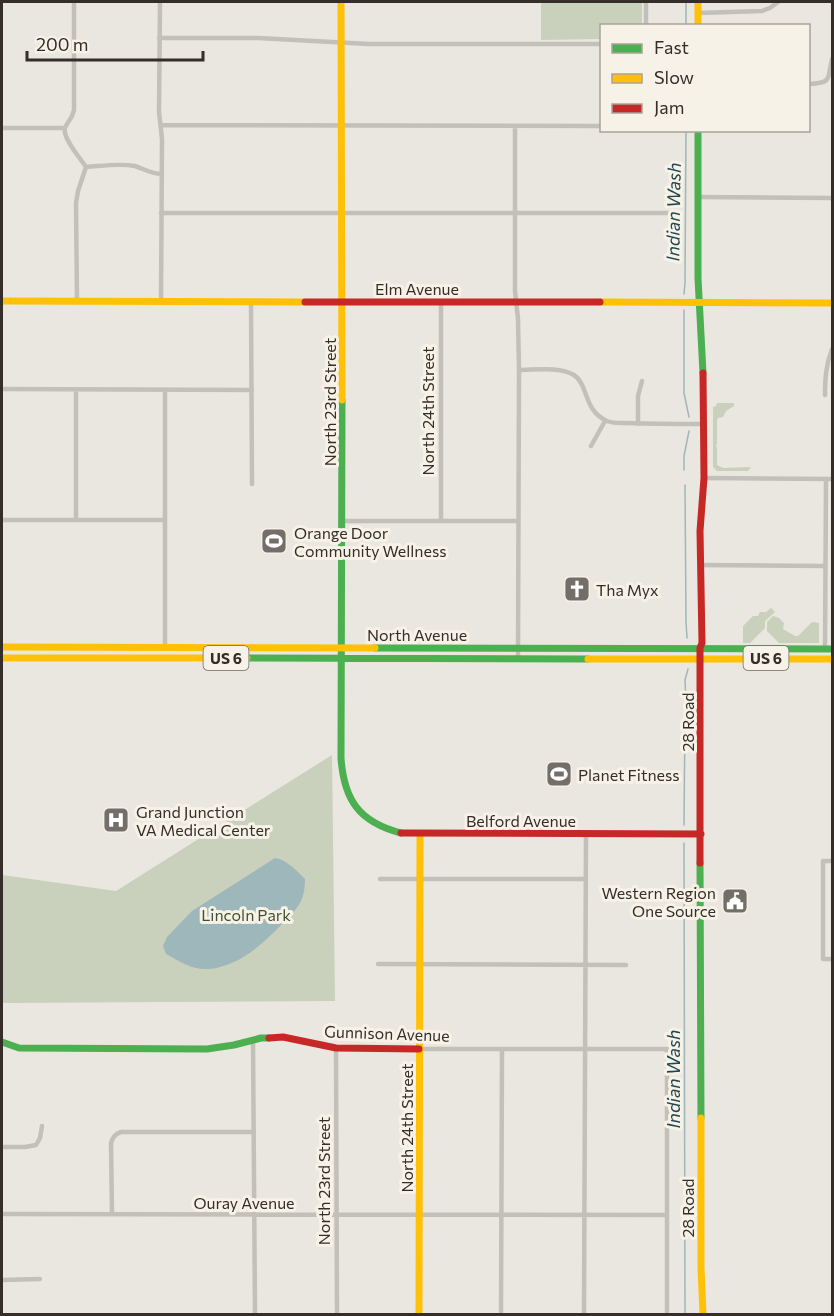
<svg xmlns="http://www.w3.org/2000/svg" width="834" height="1316" font-family="Commissioner,sans-serif">
  <style>
    .green { fill: #c9d0bb }
    .water { fill: #9eb7ba }
    .lines { fill: none; stroke-linecap: round; stroke-linejoin: round }
    .stream { stroke: #9eb7ba; stroke-width: 1.5 }
    .street { stroke: #c3bfb9; stroke-width: 4.5 }
    .fast { stroke: #4caf50; stroke-width: 7 }
    .slow { stroke: #ffc107; stroke-width: 7 }
    .jam { stroke: #c62828; stroke-width: 7 }
    .labels { text-anchor: middle; dominant-baseline: central; stroke-width: 6; stroke-linejoin: round; paint-order: stroke }
    .shield { fill: #f7f2e7; stroke: #6e6861; stroke-width: 1.5 }
    .shield-label { font-size: 15px; font-weight: bold; fill: #342d28 }
    .street-label { font-size: 16px; fill: #342d28; stroke: #f7f2e7 }
    .poi-label { font-size: 16px; fill: #342d28; stroke: #f7f2e7; text-anchor: start }
    .park-label { font-size: 16px; fill: #3f502e; stroke: #f7f2e7 }
    .water-label { font-size: 18px; font-style: italic; fill: #214851; stroke: #f7f2e7 }
  </style>
  <rect width="100%" height="100%" fill="#eae7e0"/>
  <path class="green" d="M 541,2 L 642,2 L 642,25 L 602,26 L 601,39 L 541,40 Z
    M 717,403 L 734,403 L 734,406 L 726,411 L 723,417 L 718,418 L 717,421 L 717,443 L 716,446 L 717,448 L 717,465 L 723,468 L 751,467 L 748,471 L 717,471 L 713,467 L 713,407 L 716,406 Z
    M 771,608 L 775,612 L 765,621 L 765,628 L 750,643 L 743,643 L 743,626 L 753,616 L 758,616 L 760,612 L 766,612 Z
    M 773,616 L 779,618 L 784,623 L 783,629 L 795,636 L 798,636 L 812,622 L 819,623 L 819,643 L 779,643 L 767,631 L 767,622 Z
    M 332,755 L 335,1001 L 2,1003 L 2,875 L 116,891 Z"/>
  <path class="water" d="M 275,858 C 287,860 296,870 305,879 C 305,886 304,895 301,901 C 297,909 289,917 283,923 C 263,944 239,966 209,969 C 191,970 181,962 166,954 L 163,946 L 167,937 L 192,911 Z"/>
  <g class="lines">
    <path class="stream" d="M 686,26 L 686,2
      M 684,294 L 685,283 L 686,130
      M 684,310 L 684,393 L 689,417
      M 684,470 L 684,456 L 689,431
      M 685,485 L 686,622 L 687,638
      M 686,703 L 685,680 L 688,669
      M 684,825 L 685,716
      M 684,843 L 685,1314"/>
    <path class="street" d="M 74,2 L 74,110 C 72,120 68,120 65,128 C 62,138 81,159 86,167 L 78,191 L 76,203 L 77,301
      M 160,2 L 159,112 L 162,139 L 161,301
      M 646,2 L 646,26
      M 698,13 L 762,11 L 770,8 L 778,2
      M 159,38 L 258,38 L 369,44 L 602,44
      M 808,84 C 833,83 827,79 832,59
      M 161,125 L 602,126
      M 515,126 L 515,291 L 518,319 L 519,370 L 518,658
      M 2,128 L 65,128
      M 86,167 C 102,166 119,163 135,166 C 144,169 152,174 162,174
      M 698,197 L 832,198
      M 161,213 L 676,213
      M 251,302 L 252,484
      M 441,302 L 441,520
      M 519,370 C 535,370 559,366 574,375 C 588,384 584,410 605,420 C 611,424 621,423 628,423 C 653,424 678,424 703,424
      M 2,389 L 252,390
      M 825,395 C 825,378 826,365 832,349
      M 638,424 L 638,396 L 642,381
      M 591,446 L 605,421
      M 704,478 L 832,479
      M 2,520 L 165,520
      M 76,520 L 76,390
      M 343,521 L 518,521
      M 700,565 L 825,566
      M 165,647 L 165,390
      M 825,649 L 826,479
      M 832,861 L 823,861 L 823,959 L 832,959
      M 380,879 L 586,879
      M 378,964 L 626,965
      M 253,1041 L 255,1314
      M 336,1048 L 337,1314
      M 419,1049 L 667,1049 L 667,1314
      M 2,1147 L 25,1147 L 36,1145 L 40,1138 L 42,1126
      M 2,1214 L 667,1215
      M 112,1214 L 111,1143 C 113,1137 115,1134 121,1132 L 254,1132
      M 2,1280 L 40,1279
      M 501,1314 L 502,1049
      M 584,1314 L 586,834"/>
    <path class="fast" d="M 698,130 L 698,278 L 703,373
      M 342,400 L 341,758 C 344,800 359,822 401,833
      M 375,648 L 832,649
      M 247,658 L 588,659
      M 700,863 L 701,1118
      M 2,1042 L 19,1048 L 207,1049 L 234,1045 L 261,1038 L 269,1038"/>
    <path class="slow" d="M 341,2 L 342,400
      M 698,2 L 698,26
      M 2,301 L 305,302
      M 600,302 L 832,303
      M 2,647 L 375,648
      M 2,658 L 247,658
      M 588,659 L 832,659
      M 701,1118 L 701,1268 L 703,1314
      M 419,1314 L 420,834"/>
    <path class="jam" d="M 305,302 L 600,302
      M 401,833 L 701,834
      M 700,863 L 700,648 L 702,643 L 700,531 L 704,478 L 703,373
      M 269,1038 L 283,1037 L 336,1048 L 419,1049"/>
  </g>
  <defs>
    <symbol id="stadium-square" viewBox="-11 -11 22 22"><rect x="-9" y="-9" width="18" height="18" rx="4" fill="#746e68" stroke="#f7f2e7"/><path d="M0-5a6.5 5 0 1 0 0 10a6.5 5 0 1 0 0-10ZM-3.5-1.8h7v3.6h-7Z" fill="#fff"/></symbol>
    <symbol id="church-square" viewBox="-11 -11 22 22"><rect x="-9" y="-9" width="18" height="18" rx="4" fill="#746e68" stroke="#f7f2e7"/><path d="M-1.2-6h2.4v3.5h3.3v2.4h-3.3V6h-2.4V-.1h-3.3v-2.4h3.3Z" fill="#fff"/></symbol>
    <symbol id="hospital-square" viewBox="-11 -11 22 22"><rect x="-9" y="-9" width="18" height="18" rx="4" fill="#746e68" stroke="#f7f2e7"/><path d="M-5-5h3v3.5h4V-5h3V5h-3V1.5h-4V5h-3Z" fill="#fff"/></symbol>
    <symbol id="civic-square" viewBox="-11 -11 22 22"><rect x="-9" y="-9" width="18" height="18" rx="4" fill="#746e68" stroke="#f7f2e7"/><path d="M-.6-6.5H3V-4.5H.6V-3L4-1V1h2V6H-6V1h2V-1L-.6-3ZM-1.2 2.5V6h2.4V2.5Z" fill="#fff"/></symbol>
  </defs>
  <g fill-rule="evenodd">
    <use href="#stadium-square" x="259" y="526" width="30" height="30"/>
    <use href="#church-square" x="562" y="574" width="30" height="30"/>
    <use href="#stadium-square" x="544" y="759" width="30" height="30"/>
    <use href="#hospital-square" x="101" y="805" width="30" height="30"/>
    <use href="#civic-square" x="720" y="886" width="30" height="30"/>
  </g>
  <g class="labels">
    <g class="shield">
      <rect x="203.5" y="646" width="45" height="24" rx="4.5"/>
      <rect x="743.5" y="646" width="45" height="24" rx="4.5"/>
    </g>
    <g class="shield-label">
      <text x="226" y="658">US 6</text>
      <text x="766" y="658">US 6</text>
    </g>
    <g class="street-label">
      <text x="417" y="288">Elm Avenue</text>
      <text transform="translate(329 402) rotate(-90)">North 23rd Street</text>
      <text transform="translate(427 411) rotate(-90)">North 24th Street</text>
      <text x="417" y="634">North Avenue</text>
      <text transform="translate(687 722) rotate(-90)">28 Road</text>
      <text x="521" y="820">Belford Avenue</text>
      <text transform="translate(387 1033) rotate(2)">Gunnison Avenue</text>
      <text transform="translate(406 1128) rotate(-90)">North 24th Street</text>
      <text transform="translate(323 1181) rotate(-90)">North 23rd Street</text>
      <text x="244" y="1202">Ouray Avenue</text>
      <text transform="translate(687 1208) rotate(-90)">28 Road</text>
    </g>
    <g class="poi-label">
      <text x="294" y="532">Orange Door<tspan x="294" dy="18">Community Wellness</tspan></text>
      <text x="596" y="589">Tha Myx</text>
      <text x="578" y="774">Planet Fitness</text>
      <text x="136" y="811">Grand Junction<tspan x="136" dy="18">VA Medical Center</tspan></text>
      <text x="716" y="892" text-anchor="end">Western Region<tspan x="716" dy="18">One Source</tspan></text>
    </g>
    <g class="park-label">
      <text x="246" y="914">Lincoln Park</text>
    </g>
    <g class="water-label">
      <text transform="translate(673 212) rotate(-89)">Indian Wash</text>
      <text transform="translate(673 1079) rotate(-90)">Indian Wash</text>
    </g>
  </g>
  <rect width="834" height="1316" fill="none" stroke="#342d28" stroke-width="6"/>
  <rect x="600" y="24" width="210" height="108" fill="#f7f2e7" stroke="#a9a39b" stroke-width="1.5"/>
  <rect x="612" y="44" width="30" height="9" fill="#4caf50" stroke="#a9a39b" stroke-width="1.5"/>
  <text x="654" y="54" font-size="18" fill="#342d28">Fast</text>
  <rect x="612" y="74" width="30" height="9" fill="#ffc107" stroke="#a9a39b" stroke-width="1.5"/>
  <text x="654" y="84" font-size="18" fill="#342d28">Slow</text>
  <rect x="612" y="104" width="30" height="9" fill="#c62828" stroke="#a9a39b" stroke-width="1.5"/>
  <text x="654" y="114" font-size="18" fill="#342d28">Jam</text>
  <path d="M27 51v9h176v-9" fill="none" stroke="#342d28" stroke-width="3"/>
  <text x="36" y="51" font-size="18" fill="#342d28" stroke="#f7f2e7" stroke-width="4.5" paint-order="stroke">200 m</text>
</svg>
